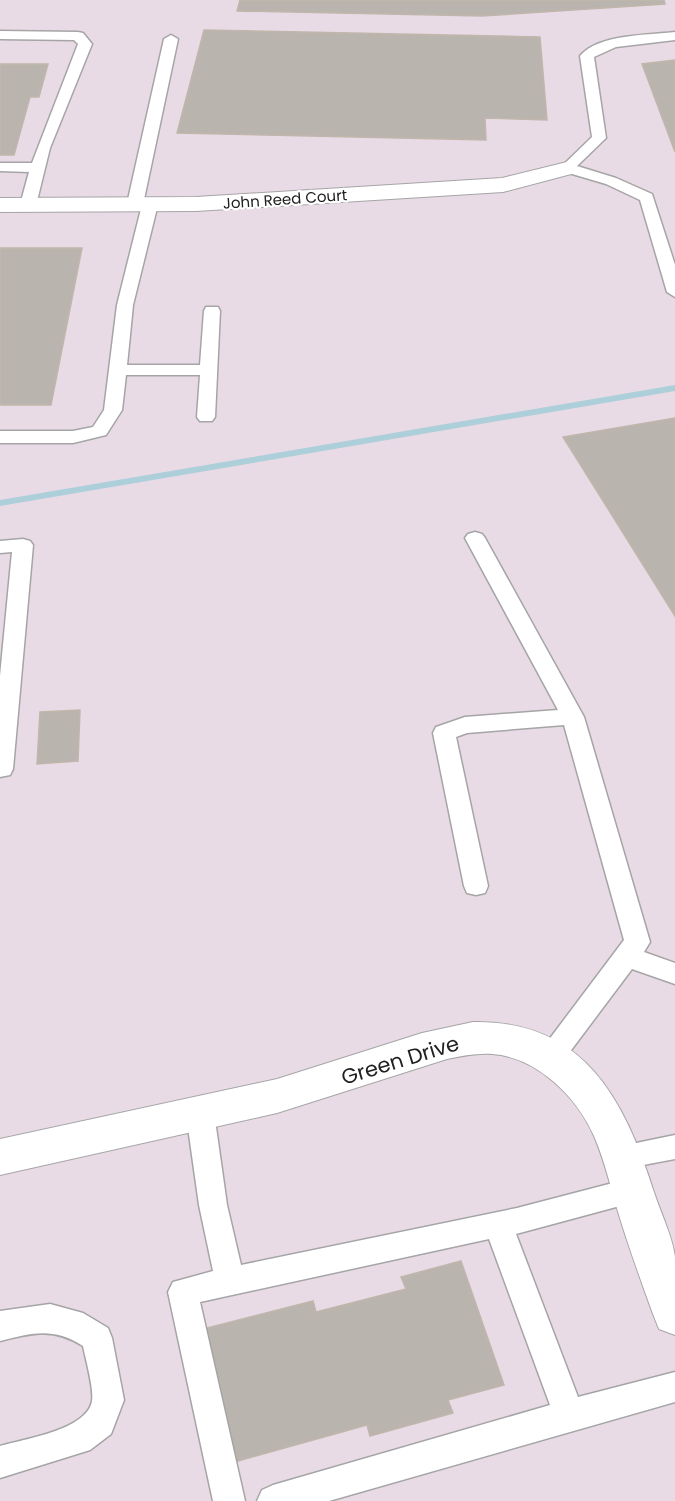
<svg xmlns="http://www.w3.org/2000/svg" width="675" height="1501" font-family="Poppins,sans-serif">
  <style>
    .industrial { fill: #e9dbe6 }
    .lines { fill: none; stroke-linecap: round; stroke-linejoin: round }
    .stream { fill: #adcfda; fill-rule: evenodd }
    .building { fill: #bab4ae; stroke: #c1b6ac; stroke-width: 1.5 }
    .lane-casing { stroke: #a5a5a5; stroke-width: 3 }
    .street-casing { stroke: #a5a5a5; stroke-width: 2 }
    .lane { fill: #fff; fill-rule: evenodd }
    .street { fill: #fff; fill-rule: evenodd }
    .labels { text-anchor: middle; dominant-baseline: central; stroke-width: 4.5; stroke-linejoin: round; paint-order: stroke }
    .far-street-label { font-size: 15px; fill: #212121; stroke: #fff }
    .near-street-label { font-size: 21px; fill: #212121; stroke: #fff }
  </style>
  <rect width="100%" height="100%" fill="#f1eee9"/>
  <path class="industrial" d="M 0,0 L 675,0 L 675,1501 L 0,1501 Z"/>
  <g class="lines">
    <path class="stream" d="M 675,385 L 675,391 L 0,506 L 0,500 Z"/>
  </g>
  <path class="building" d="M 240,0 L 664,0 L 665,4 L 482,16 L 237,11 Z
    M 204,30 L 540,37 L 547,120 L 485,118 L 486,140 L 177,133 Z
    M 675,60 L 675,152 L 642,64 Z
    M 0,64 L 48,64 L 39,97 L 30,97 L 14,155 L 0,155 Z
    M 0,248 L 82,248 L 51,405 L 0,405 Z
    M 675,418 L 675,616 L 563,437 Z
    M 80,710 L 78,761 L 37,764 L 40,712 Z
    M 461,1261 L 504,1385 L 448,1400 L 453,1413 L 370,1436 L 367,1425 L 234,1462 L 203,1329 L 313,1301 L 316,1312 L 406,1289 L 401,1277 Z"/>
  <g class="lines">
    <defs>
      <path id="lane" d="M 0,31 L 78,32 L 83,33 L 92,44 L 50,148 L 36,205 L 28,210 L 20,205 L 29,172 L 0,171 L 0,163 L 32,163 L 78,44 L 74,40 L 0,39 Z
        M 675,32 L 675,40 L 616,47 L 594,57 L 606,138 L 577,166 L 616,178 L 652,194 L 675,265 L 675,297 L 667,292 L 640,200 L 606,184 L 562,171 L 560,168 L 592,137 L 580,56 C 598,34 649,35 675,32 Z
        M 171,35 L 178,39 L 143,204 L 150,199 L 158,204 L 133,305 L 127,365 L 200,365 L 204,311 L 206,307 L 218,307 L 220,311 L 215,417 L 212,421 L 200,421 L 197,417 L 200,375 L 126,375 L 122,410 L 106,435 L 73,443 L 0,443 L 0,431 L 73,431 L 93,427 L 104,410 L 117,305 L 142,205 L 135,209 L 127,204 L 164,39 Z
        M 475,532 L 482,534 L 485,538 L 584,717 L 650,942 L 644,952 L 675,963 L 675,984 L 632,969 L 560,1065 L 551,1068 L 542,1065 L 538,1057 L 542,1049 L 624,940 L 564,725 L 467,733 L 456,737 L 488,886 L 485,893 L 476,895 L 467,893 L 464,886 L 433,733 L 436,727 L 465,717 L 558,710 L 465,538 L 468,534 Z
        M 23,539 L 30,541 L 33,545 L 13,769 L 10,775 L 0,777 L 0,676 L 12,552 L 0,553 L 0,541 Z
        M 200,1101 L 210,1105 L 214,1113 L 227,1205 L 241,1265 L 517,1208 L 632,1178 L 642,1182 L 646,1191 L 642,1200 L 516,1234 L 578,1397 L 675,1372 L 675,1402 L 329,1501 L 257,1501 L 262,1490 L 273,1485 L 550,1405 L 489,1239 L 200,1302 L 245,1501 L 213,1501 L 168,1292 L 173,1282 L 213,1271 L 199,1205 L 186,1113 L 190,1105 Z
        M 675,1135 L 675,1159 L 622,1169 L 612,1166 L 608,1157 L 612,1148 Z
        M 50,1304 L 83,1313 L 108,1328 L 112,1338 L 124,1400 L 111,1434 L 90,1450 L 0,1478 L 0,1446 C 24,1439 87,1430 92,1401 C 94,1388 86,1361 83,1346 C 53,1327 33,1333 0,1341 L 0,1311 Z"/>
      <path id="street" d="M 567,162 L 575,163 L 578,168 L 575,173 L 503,192 L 196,211 L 0,212 L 0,198 L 196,197 L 502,178 Z
        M 473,1022 C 584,1020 624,1099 654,1192 C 660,1211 673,1238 675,1257 C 675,1283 675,1309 675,1335 L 659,1329 L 653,1314 C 641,1281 629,1248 619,1215 C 611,1189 605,1161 594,1136 C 577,1097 537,1057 492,1054 C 477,1053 462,1056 447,1059 L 277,1113 L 0,1175 L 0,1139 L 277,1079 L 422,1033 Z"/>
    </defs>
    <use href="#lane" class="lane-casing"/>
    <use href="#street" class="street-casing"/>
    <use href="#lane" class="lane"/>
    <use href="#street" class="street"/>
  </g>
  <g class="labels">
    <g class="far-street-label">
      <text transform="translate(285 199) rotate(-4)">John Reed Court</text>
    </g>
    <g class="near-street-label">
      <text transform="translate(400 1060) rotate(-17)">Green Drive</text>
    </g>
  </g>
</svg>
